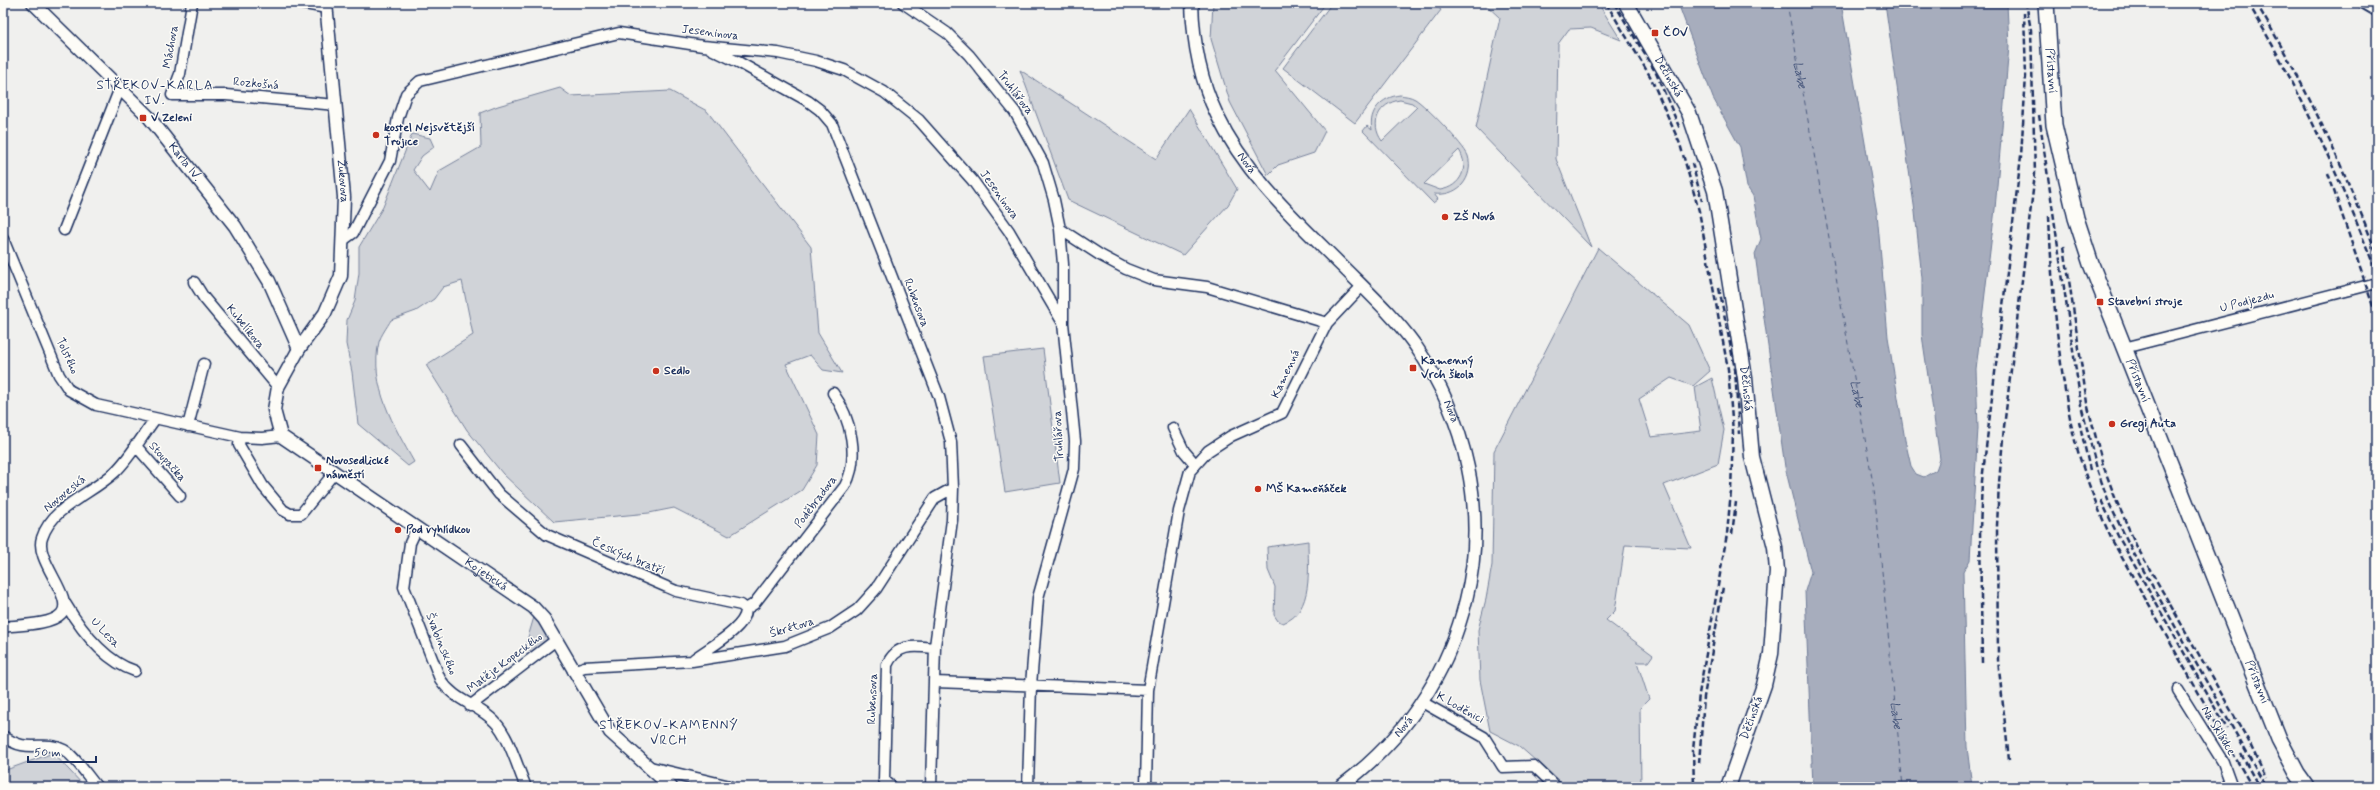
<svg xmlns="http://www.w3.org/2000/svg" width="2380" height="790" font-family="Mynerve,sans-serif">
  <style>
    .green { fill: #d0d3d8; stroke: #76819b; fill-rule: evenodd }
    .water { fill: #a7adbd; stroke: #6f7b97 }
    .lines { fill: none; stroke-linecap: round; stroke-linejoin: round }
    .ferry { stroke: #4c5b7f; stroke-width: 1; stroke-dasharray: 5 4; stroke-linecap: butt }
    .minor-casing { stroke: #1b2f5e; stroke-width: 13 }
    .tertiary-casing { stroke: #1b2f5e; stroke-width: 15 }
    .secondary-casing { stroke: #1b2f5e; stroke-width: 17 }
    .primary-casing { stroke: #1b2f5e; stroke-width: 18 }
    .minor { stroke: #fdfcf7; stroke-width: 10 }
    .tertiary { stroke: #fdfcf7; stroke-width: 12 }
    .secondary { stroke: #fdfcf7; stroke-width: 14 }
    .primary { stroke: #fdfcf7; stroke-width: 15 }
    .rail { stroke: #1b2f5e; stroke-width: 2.5; stroke-dasharray: 6 3; stroke-linecap: butt }
    .poi-dot { fill: #c8321e; stroke: #fdfcf7; stroke-width: 1.5 }
    .labels { text-anchor: middle; dominant-baseline: central; stroke-width: 3; stroke-linejoin: round; paint-order: stroke }
    .street-label { font-size: 12px; fill: #1b2f5e; stroke: #fdfcf7 }
    .poi-label { font-size: 12px; font-weight: bold; fill: #1b2f5e; stroke: #fdfcf7; text-anchor: start }
    .water-label { font-size: 13px; font-style: italic; fill: #4c5b7f; stroke: #fdfcf7 }
    .neighbourhood-label { font-size: 13px; letter-spacing: 1px; fill: #1b2f5e; stroke: #fdfcf7 }
  </style>
  <rect width="100%" height="100%" fill="#f0f0ee"/>
  <filter id="ink" filterUnits="userSpaceOnUse"><feTurbulence type="fractalNoise" baseFrequency=".025" numOctaves="2"/><feDisplacementMap in="SourceGraphic" scale="8" xChannelSelector="R" yChannelSelector="G"/><feConvolveMatrix kernelMatrix="1 2 1 2 8 2 1 2 1" color-interpolation-filters="sRGB"/></filter>
  <g filter="url(#ink)">
    <path class="green" d="M 1213,3 L 1326,3 L 1275,70 L 1325,131 L 1314,153 L 1278,165 L 1268,175 L 1230,102 L 1211,39 Z
      M 1332,3 L 1433,3 L 1441,10 L 1355,123 L 1283,68 Z
      M 1484,3 L 1598,3 L 1621,40 L 1591,28 L 1569,29 L 1558,44 L 1556,159 L 1591,247 L 1476,128 L 1500,18 Z
      M 1020,70 L 1156,159 L 1189,109 L 1237,189 L 1228,205 L 1183,255 L 1068,200 Z
      M 560,88 L 571,96 L 670,91 L 707,111 L 811,247 L 818,333 L 842,373 L 823,370 L 810,355 L 786,364 L 819,435 L 817,465 L 802,490 L 729,536 L 674,508 L 649,513 L 554,522 L 503,474 L 467,430 L 426,365 L 473,335 L 462,281 L 443,287 L 434,299 L 416,311 L 391,320 C 387,327 381,335 379,342 C 369,385 394,426 414,462 L 408,466 L 358,424 L 352,372 L 346,344 L 347,320 L 355,301 L 359,273 L 359,247 L 383,207 L 412,134 L 430,138 L 434,147 L 422,156 L 413,170 L 430,192 L 439,171 L 481,147 L 480,113 L 498,106 Z
      M 1400,95 C 1405,96 1410,96 1415,99 C 1425,105 1464,145 1468,156 C 1471,166 1469,177 1462,185 C 1454,193 1444,195 1434,194 L 1438,199 L 1433,203 L 1363,131 L 1367,126 L 1372,130 C 1368,111 1382,97 1400,95 ZM 1400,100 L 1412,103 L 1417,107 L 1382,141 C 1369,123 1379,103 1400,100 ZM 1459,150 C 1470,167 1461,187 1440,190 L 1424,184 Z
      M 1598,248 L 1689,325 L 1710,371 L 1693,386 L 1671,378 L 1639,399 L 1651,437 L 1701,431 L 1695,387 L 1712,378 L 1724,430 L 1718,464 L 1664,485 L 1691,548 L 1625,545 L 1615,611 L 1606,620 L 1653,655 L 1648,662 L 1637,662 L 1649,699 L 1640,708 L 1641,787 L 1560,787 L 1542,772 L 1536,761 L 1519,746 L 1490,731 L 1480,680 L 1478,630 L 1486,599 L 1492,565 L 1494,451 Z
      M 1043,349 L 1060,483 L 1005,492 L 984,356 Z
      M 1308,541 C 1308,568 1314,612 1283,623 L 1278,621 L 1274,615 L 1275,587 L 1268,570 L 1267,547 Z
      M 534,617 L 541,623 L 552,640 L 533,655 L 526,644 Z
      M 53,753 L 85,787 L 3,787 L 3,771 Z"/>
    <path class="water" d="M 1678,3 L 1841,3 L 1877,213 L 1888,337 L 1905,440 L 1911,466 L 1916,474 L 1924,477 L 1936,470 L 1940,459 L 1922,335 L 1922,278 L 1915,212 L 1885,3 L 2007,3 L 2009,46 L 1995,209 L 1976,369 L 1978,428 L 1970,560 L 1963,572 L 1967,747 L 1972,787 L 1813,787 L 1805,591 L 1811,572 L 1785,467 L 1755,254 L 1761,239 L 1753,196 L 1747,187 L 1740,147 L 1713,98 Z"/>
    <g class="lines">
      <path class="ferry" id="s1" d="M 1787,3 L 1874,489 L 1903,787"/>
      <defs>
        <path id="minor" d="M 192,3 L 180,74 L 172,95 L 226,95 L 336,105
          M 299,3 L 327,8
          M 903,3 L 947,33 L 969,55 L 1015,112 L 1043,163 L 1054,200 L 1060,229 L 1063,264 L 1063,323 L 1075,441 L 1074,469 L 1038,598 L 1031,685 L 1028,787
          M 711,49 L 740,63 L 808,101 L 820,110 L 832,124 L 939,397 L 951,442 L 953,488 L 952,520 L 935,646 L 931,787
          M 1060,229 L 1100,255 L 1126,269 L 1154,280 L 1207,287 L 1327,323
          M 64,230 L 120,88
          M 3,239 L 59,375 L 69,390 L 96,405 L 240,437 L 262,438 L 281,436
          M 342,241 L 353,233 L 390,161 L 398,118 L 406,94 L 420,81 L 619,33 L 703,46 L 778,53 L 816,61 L 844,70 L 884,92 L 919,120 L 973,181 L 1009,231 L 1063,323
          M 194,282 L 204,298 L 278,387
          M 2124,348 L 2377,283
          M 188,426 L 204,364
          M 1173,428 L 1184,451 L 1195,464
          M 240,437 L 239,445 L 263,486 L 283,510 L 290,514 L 301,514 L 334,473
          M 135,445 L 180,496
          M 461,445 L 499,494 L 547,535 L 676,591 L 741,605 L 746,609 C 747,628 708,648 694,659
          M 417,528 L 410,543 L 404,587 L 440,679 C 455,702 478,704 495,722 C 509,736 518,769 526,787
          M 65,603 C 81,630 104,661 135,671
          M 746,609 L 754,604 L 845,486 C 860,458 851,418 833,393
          M 3,627 C 18,625 51,625 61,614 C 76,599 34,560 42,538 C 52,506 92,494 115,472 C 130,458 142,436 155,419
          M 573,671 L 584,667 L 692,661 L 785,646 L 830,628 L 857,610 L 876,589 L 935,498 L 953,488
          M 935,682 L 1148,690
          M 2178,690 L 2223,762 L 2232,787
          M 1422,702 L 1484,737 L 1503,767 L 1534,766 L 1556,787
          M 470,706 L 556,640
          M 3,736 C 28,755 42,739 64,750 C 74,755 89,778 97,787
          M 892,787 L 884,780 L 887,665 C 897,643 914,646 935,648
          M 1146,787 L 1148,690 L 1179,511 L 1190,471 L 1208,451 L 1231,436 L 1282,413 L 1327,323 L 1362,286"/>
        <g id="tertiary">
          <path id="s2" d="M 33,3 L 148,116 L 235,226 L 269,281 L 299,349"/>
          <path id="s3" d="M 326,3 L 344,197 L 341,276 L 325,313 L 299,349 L 278,387 L 274,410 L 281,436 L 533,607 L 544,619 L 610,732 L 671,787"/>
          <path id="s4" d="M 1192,3 C 1193,41 1200,80 1217,115 C 1246,176 1296,220 1343,267 C 1368,292 1394,316 1415,345 C 1466,419 1488,512 1466,600 C 1447,677 1403,740 1340,787"/>
          <path d="M 2365,3 L 2377,10"/>
          <path d="M 650,768 L 730,787"/>
        </g>
        <g id="secondary">
          <path id="s5" d="M 1626,3 L 1689,113 L 1715,191 L 1745,378 L 1752,457 L 1775,547 L 1777,571 L 1771,654 L 1764,685 L 1728,787"/>
        </g>
        <g id="primary">
          <path id="s6" d="M 2046,3 L 2054,125 L 2076,218 L 2091,264 L 2279,739 L 2297,773 L 2307,787"/>
        </g>
      </defs>
      <use href="#minor" class="minor-casing"/>
      <use href="#tertiary" class="tertiary-casing"/>
      <use href="#secondary" class="secondary-casing"/>
      <use href="#primary" class="primary-casing"/>
      <use href="#minor" class="minor"/>
      <use href="#tertiary" class="tertiary"/>
      <use href="#secondary" class="secondary"/>
      <use href="#primary" class="primary"/>
      <path class="rail" d="M 1606,3 L 1650,76 L 1680,144 L 1699,211 L 1728,369 L 1733,432 L 1731,491 L 1727,534 L 1699,694 L 1693,750 L 1694,787
        M 1614,3 L 1656,73 L 1680,129
        M 2248,3 C 2300,89 2341,180 2377,274
        M 2256,3 C 2304,82 2345,168 2377,255
        M 2039,115 L 2081,405 L 2097,469 L 2109,503 L 2132,550 L 2266,787
        M 1692,163 L 1702,201
        M 2328,173 L 2377,318
        M 2049,216 C 2052,290 2058,365 2074,437 C 2083,472 2097,507 2112,540 L 2252,787
        M 2064,246 L 2087,403 L 2103,465 L 2116,500 L 2137,547 L 2248,740 L 2266,778
        M 1719,288 L 1735,369 L 1739,434
        M 2079,421 L 2090,470
        M 2101,500 L 2118,536 L 2227,729
        M 1732,534 L 1736,502
        M 1982,663 L 1980,530 L 1982,481 L 2021,156 L 2026,76 L 2024,13
        M 2241,754 L 2259,787
        M 2009,760 L 1998,660 L 1997,526 L 1999,483 L 2004,427 L 2035,174 L 2031,30 L 2026,3
        M 1699,763 L 1704,697 L 1723,587"/>
    </g>
  </g>
  <g class="poi-dot">
    <rect x="1651" y="29" width="8" height="8" rx="2"/>
    <rect x="139" y="114" width="8" height="8" rx="2"/>
    <circle cx="376" cy="135" r="4"/>
    <circle cx="1445" cy="217" r="4"/>
    <rect x="2096" y="298" width="8" height="8" rx="2"/>
    <rect x="1409" y="364" width="8" height="8" rx="2"/>
    <circle cx="656" cy="371" r="4"/>
    <circle cx="2112" cy="424" r="4"/>
    <rect x="314" y="464" width="8" height="8" rx="2"/>
    <circle cx="1258" cy="489" r="4"/>
    <circle cx="398" cy="530" r="4"/>
  </g>
  <g class="labels">
    <g class="street-label">
      <text transform="translate(710 33) rotate(7)">Jeseninova</text>
      <text transform="translate(171 47) rotate(-80)">Máchova</text>
      <text stroke="none"><textPath href="#s6" startOffset="68">Přístavní</textPath></text>
      <text stroke="none"><textPath href="#s5" startOffset="85">Děčínská</textPath></text>
      <text transform="translate(256 84) rotate(5)">Rozkošná</text>
      <text transform="translate(1015 93) rotate(53)">Truhlářova</text>
      <text stroke="none"><textPath href="#s2" startOffset="220">Karla IV.</textPath></text>
      <text stroke="none"><textPath href="#s4" startOffset="172">Nová</textPath></text>
      <text stroke="none"><textPath href="#s3" startOffset="179">Žukovova</textPath></text>
      <text transform="translate(999 195) rotate(54)">Jeseninova</text>
      <text transform="translate(2247 302) rotate(-15)">U Podjezdu</text>
      <text transform="translate(916 303) rotate(69)">Rubensova</text>
      <text transform="translate(245 327) rotate(51)">Kubelíkova</text>
      <text transform="translate(67 356) rotate(65)">Tolstého</text>
      <text transform="translate(1286 374) rotate(-65)">Kamenná</text>
      <text stroke="none"><textPath href="#s6" startOffset="392">Přístavní</textPath></text>
      <text stroke="none"><textPath href="#s5" startOffset="409">Děčínská</textPath></text>
      <text stroke="none"><textPath href="#s4" startOffset="496">Nová</textPath></text>
      <text transform="translate(1059 436) rotate(-93)">Truhlářova</text>
      <text transform="translate(167 462) rotate(48)">Stoupačka</text>
      <text transform="translate(65 494) rotate(-39)">Novoveská</text>
      <text transform="translate(816 502) rotate(-53)">Poděbradova</text>
      <text transform="translate(628 557) rotate(23)">Českých bratří</text>
      <text stroke="none"><textPath href="#s3" startOffset="700">Kojetická</textPath></text>
      <text transform="translate(792 628) rotate(-17)">Škrétova</text>
      <text transform="translate(105 633) rotate(47)">U Lesa</text>
      <text transform="translate(441 644) rotate(68)">Švabinského</text>
      <text transform="translate(505 663) rotate(-37)">Matěje Kopeckého</text>
      <text stroke="none"><textPath href="#s6" startOffset="716">Přístavní</textPath></text>
      <text transform="translate(873 699) rotate(-88)">Rubensova</text>
      <text transform="translate(1460 708) rotate(29)">K Loděnici</text>
      <text transform="translate(1752 718) rotate(-70)">Děčínská</text>
      <text transform="translate(1404 727) rotate(-51)">Nová</text>
      <text transform="translate(2218 731) rotate(59)">Na Skládce</text>
    </g>
    <g class="poi-label">
      <text x="1663" y="33">ČOV</text>
      <text x="151" y="118">V Zeleni</text>
      <text x="384" y="128">kostel Nejsvětější<tspan x="384" dy="14">Trojice</tspan></text>
      <text x="1453" y="217">ZŠ Nová</text>
      <text x="2108" y="302">Stavební stroje</text>
      <text x="1421" y="361">Kamenný<tspan x="1421" dy="14">Vrch škola</tspan></text>
      <text x="664" y="371">Sedlo</text>
      <text x="2120" y="424">Gregi Auta</text>
      <text x="326" y="461">Novosedlické<tspan x="326" dy="14">náměstí</tspan></text>
      <text x="1266" y="489">MŠ Kameňáček</text>
      <text x="406" y="530">Pod vyhlídkou</text>
    </g>
    <g class="water-label">
      <text stroke="none"><textPath href="#s1" startOffset="73">Labe</textPath></text>
      <text stroke="none"><textPath href="#s1" startOffset="397">Labe</textPath></text>
      <text stroke="none"><textPath href="#s1" startOffset="721">Labe</textPath></text>
    </g>
    <g class="neighbourhood-label">
      <text x="155" y="85">STŘEKOV-KARLA<tspan x="155" dy="15">IV.</tspan></text>
      <text x="669" y="725">STŘEKOV-KAMENNÝ<tspan x="669" dy="15">VRCH</tspan></text>
    </g>
  </g>
  <rect width="2380" height="790" fill="none" stroke="#fdfcf7" stroke-width="16"/>
  <rect x="8" y="8" width="2364" height="774" fill="none" stroke="#1b2f5e" stroke-width="1.5" filter="url(#ink)"/>
  <path d="M28 756v6h68v-6" fill="none" stroke="#1b2f5e" stroke-width="2"/>
  <text x="34" y="756" font-size="12" fill="#1b2f5e" stroke="#fdfcf7" stroke-width="3" paint-order="stroke">50 m</text>
</svg>
